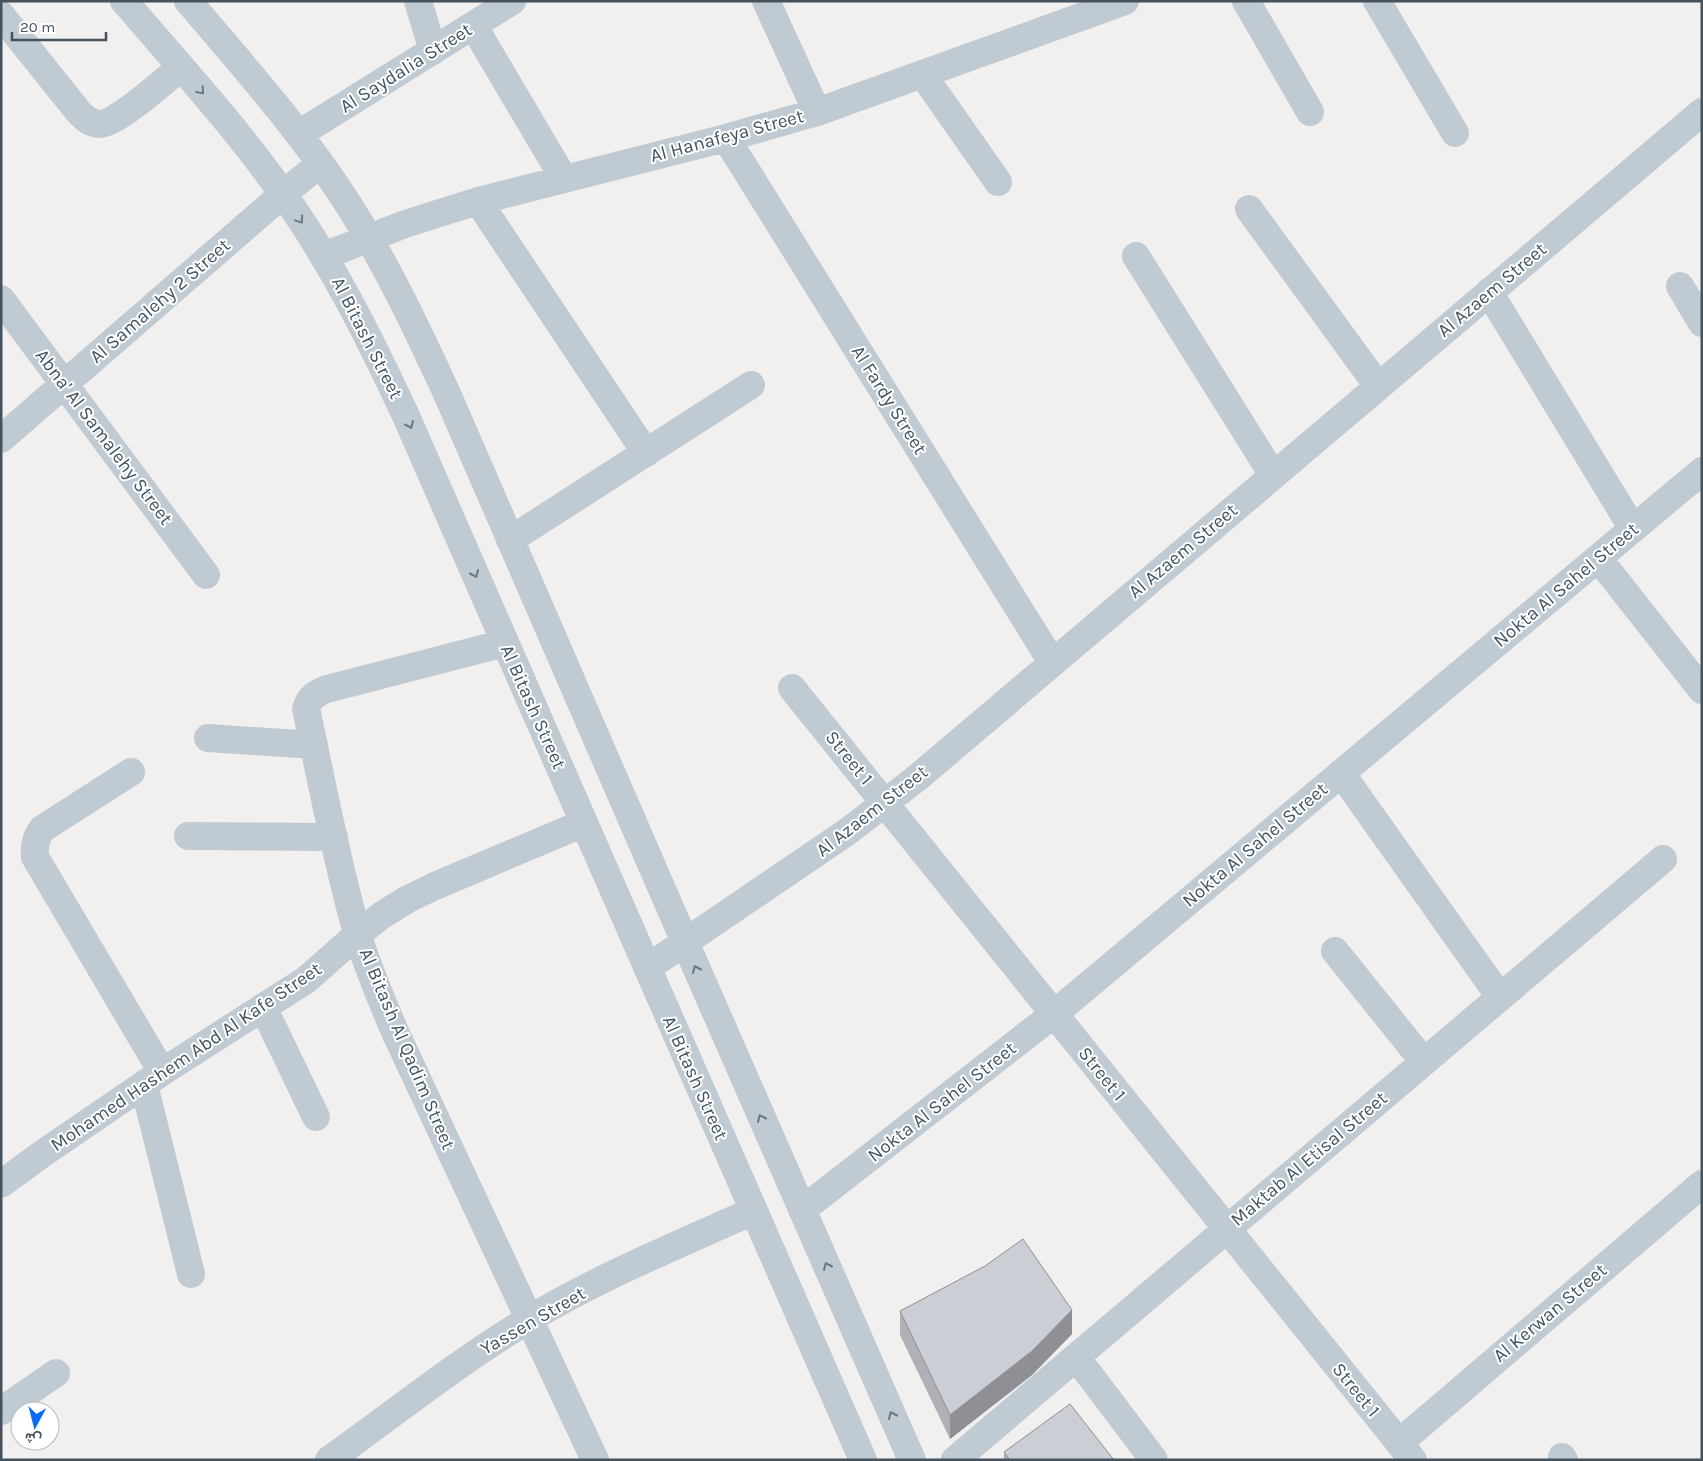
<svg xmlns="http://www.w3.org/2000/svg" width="1703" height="1461" font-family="Karla,Vazirmatn,sans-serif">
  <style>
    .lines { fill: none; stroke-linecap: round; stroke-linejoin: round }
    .minor { stroke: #bfcad3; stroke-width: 28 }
    .wall { fill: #afb1b7 }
    .shaded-wall { fill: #8e9095 }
    .building { fill: #cbced5; stroke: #8e9095 }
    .oneway { stroke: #6a7782 }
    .labels { text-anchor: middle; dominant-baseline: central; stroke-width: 4; stroke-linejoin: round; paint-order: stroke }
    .street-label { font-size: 19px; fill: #45535f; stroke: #fff }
  </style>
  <rect width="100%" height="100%" fill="#f2efef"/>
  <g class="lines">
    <path class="minor" d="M 124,1 C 178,64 235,126 283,194 C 333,264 370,339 406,416 L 863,1460
      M 188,1 C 245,68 303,133 350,207 C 388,267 418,331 448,396 L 685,942 L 912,1460
      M 418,1 L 433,51
      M 766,1 L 817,112
      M 1246,1 L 1310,112
      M 1377,1 L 1455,133
      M 1,15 L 77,110 C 83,117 90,124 100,124 C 118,123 165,80 181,67
      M 473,25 L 564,179
      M 923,75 L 998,182
      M 299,134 L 512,1
      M 726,138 L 1052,662
      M 478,201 L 646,453
      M 1249,209 L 1378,386
      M 324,256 L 405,224 L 478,201 L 726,138 L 817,112 L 1125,1
      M 1136,256 L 1273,475
      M 1680,286 L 1702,323
      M 1489,292 L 1633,529
      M 1,299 L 206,575
      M 1,439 L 283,194 L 320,164
      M 510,540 L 751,385
      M 1598,558 L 1702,690
      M 505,643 L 327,689 C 315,694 310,696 306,709 C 322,783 336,859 357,933 C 368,968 382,1002 397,1036 L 595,1460
      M 792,688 L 1413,1460
      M 208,738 L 314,745
      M 131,772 L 42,829 C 36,838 34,845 35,857 L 162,1072
      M 1341,773 L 1500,997
      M 188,836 L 334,837
      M 1335,951 L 1424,1062
      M 647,968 L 847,832 L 917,778 L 1702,112
      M 263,1007 L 316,1117
      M 144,1085 L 191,1274
      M 1,1184 L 42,1154 L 162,1072 L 306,980 L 358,934 L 382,915 L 408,899 L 435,886 L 584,823
      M 802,1210 L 1054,1014 L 1702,471
      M 1076,1357 L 1154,1460
      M 1,1411 L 56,1373
      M 1399,1443 L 1702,1184
      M 1562,1457 L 1564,1460
      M 329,1460 C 395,1413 458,1362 528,1320 C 599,1277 678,1245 753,1211
      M 955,1460 L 1663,859"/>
  </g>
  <path class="wall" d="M 900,1311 L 1072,1334 L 1032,1375 L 950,1439 L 900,1335 Z
    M 1004,1452 L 1114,1460 L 1004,1460 Z"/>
  <path class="shaded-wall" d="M 1072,1310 L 1072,1334 L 1032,1375 L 950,1439 L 950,1415 Z"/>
  <path class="building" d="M 1023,1239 L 1072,1310 L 1032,1351 L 950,1415 L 900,1311 L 985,1266 Z
    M 1070,1404 L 1114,1460 L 1010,1460 L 1004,1452 Z"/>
  <defs><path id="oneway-chevron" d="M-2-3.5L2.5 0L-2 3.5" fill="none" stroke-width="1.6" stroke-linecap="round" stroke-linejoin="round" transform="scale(1.25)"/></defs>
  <g class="oneway">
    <use href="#oneway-chevron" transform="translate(201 91) rotate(49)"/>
    <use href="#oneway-chevron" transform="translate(300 220) rotate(56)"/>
    <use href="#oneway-chevron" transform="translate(410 425) rotate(66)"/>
    <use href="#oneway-chevron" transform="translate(475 574) rotate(66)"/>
    <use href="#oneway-chevron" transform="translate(696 969) rotate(-114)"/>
    <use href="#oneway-chevron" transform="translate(761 1118) rotate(-114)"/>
    <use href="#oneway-chevron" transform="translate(827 1266) rotate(-114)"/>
    <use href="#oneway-chevron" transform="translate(892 1415) rotate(-114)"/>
  </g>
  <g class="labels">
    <g class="street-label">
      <text transform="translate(406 68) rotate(-32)">Al Saydalia Street</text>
      <text transform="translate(727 136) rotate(-15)">Al Hanafeya Street</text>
      <text transform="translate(1492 290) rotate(-40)">Al Azaem Street</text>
      <text transform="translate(160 301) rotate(-41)">Al Samalehy 2 Street</text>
      <text transform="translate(367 338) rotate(63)">Al Bitash Street</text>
      <text transform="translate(889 400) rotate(58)">Al Fardy Street</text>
      <text transform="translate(104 437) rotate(53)">Abna' Al Samalehy Street</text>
      <text transform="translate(1183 551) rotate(-40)">Al Azaem Street</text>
      <text transform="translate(1566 585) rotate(-40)">Nokta Al Sahel Street</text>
      <text transform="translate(533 707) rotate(66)">Al Bitash Street</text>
      <text transform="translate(849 758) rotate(51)">Street 1</text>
      <text transform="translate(872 811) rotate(-38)">Al Azaem Street</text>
      <text transform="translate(1255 845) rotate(-40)">Nokta Al Sahel Street</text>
      <text transform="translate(407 1049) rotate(67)">Al Bitash Al Qadim Street</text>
      <text transform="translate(186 1057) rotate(-34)">Mohamed Hashem Abd Al Kafe Street</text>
      <text transform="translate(1102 1074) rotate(51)">Street 1</text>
      <text transform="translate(695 1078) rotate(66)">Al Bitash Street</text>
      <text transform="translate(942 1102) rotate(-38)">Nokta Al Sahel Street</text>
      <text transform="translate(1309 1159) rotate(-40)">Maktab Al Etisal Street</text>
      <text transform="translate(1550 1313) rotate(-40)">Al Kerwan Street</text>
      <text transform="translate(533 1321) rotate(-30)">Yassen Street</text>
      <text transform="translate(1356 1390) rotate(51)">Street 1</text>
    </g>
  </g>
  <rect width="1703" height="1461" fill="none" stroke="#45535f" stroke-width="5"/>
  <g transform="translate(35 1426) rotate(187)"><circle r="24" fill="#ffffff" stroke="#b5babf"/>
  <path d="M0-4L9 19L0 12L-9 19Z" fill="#066cf6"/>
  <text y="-8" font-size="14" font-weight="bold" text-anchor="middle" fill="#45535f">ش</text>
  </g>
  <path d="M12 32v8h94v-8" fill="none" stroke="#45535f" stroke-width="2.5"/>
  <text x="20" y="32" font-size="15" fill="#45535f" stroke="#ffffff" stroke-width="4" paint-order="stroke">20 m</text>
</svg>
